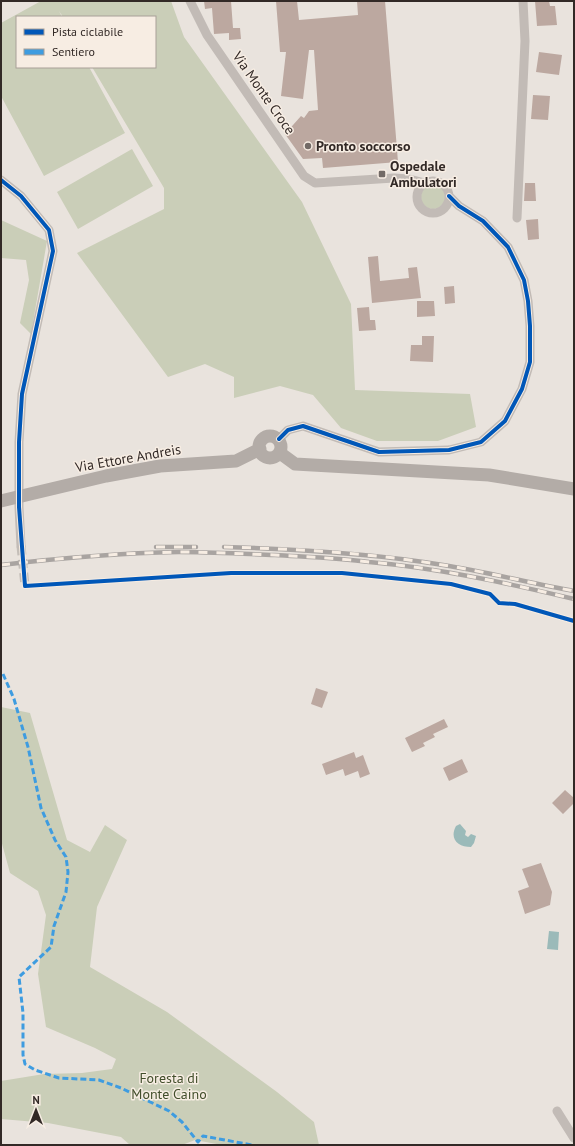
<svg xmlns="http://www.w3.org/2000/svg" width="575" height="1146" font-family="'PT Sans',sans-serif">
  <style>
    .green { fill: #caceb8 }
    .water { fill: #9bbab9 }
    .building { fill: #bca8a0 }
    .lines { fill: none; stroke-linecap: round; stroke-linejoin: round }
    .street-tunnel { stroke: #c4beb8; stroke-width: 9; stroke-dasharray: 9 4.5; stroke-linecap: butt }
    .street { stroke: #c2bbb6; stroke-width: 9 }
    .secondary { stroke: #b3aca7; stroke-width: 13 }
    .rail-casing { stroke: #a9a4a1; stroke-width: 4.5 }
    .rail { stroke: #f7ede3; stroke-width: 3; stroke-dasharray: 9; stroke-linecap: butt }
    .quiet { stroke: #3e9ce0; stroke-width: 3; stroke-dasharray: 6 3; stroke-linecap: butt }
    .cycleway-casing { stroke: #f7ede3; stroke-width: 6 }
    .cycleway { stroke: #0057b8; stroke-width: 4 }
    .poi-dot { fill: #726a66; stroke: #f7ede3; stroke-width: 1.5 }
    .labels { text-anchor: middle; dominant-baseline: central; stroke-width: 3; stroke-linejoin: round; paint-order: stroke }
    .street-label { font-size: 14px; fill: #322926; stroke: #f7ede3 }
    .poi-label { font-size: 14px; font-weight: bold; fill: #322926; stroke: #f7ede3; text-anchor: start }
    .park-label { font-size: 14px; fill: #424e2b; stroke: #f7ede3 }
  </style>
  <rect width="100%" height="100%" fill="#e9e3dd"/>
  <path class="green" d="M 41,1 L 171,1 L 184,37 L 302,202 L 351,304 L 355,390 L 470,394 L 476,427 L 438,441 L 377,441 L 341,428 L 313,395 L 280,386 L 234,398 L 234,377 L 205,364 L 168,377 L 77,253 L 164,209 L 164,188 L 92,67 L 155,67 L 155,17 L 63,17 L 59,11 L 62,17 L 17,17 L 17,67 L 89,67 L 125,133 L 44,176 L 1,96 L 1,23 Z
    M 132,149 L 153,186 L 78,229 L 57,192 Z
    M421 197a12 12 0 1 1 24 0a12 12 0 1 1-24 0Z
    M 1,220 L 47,241 L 31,334 L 20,323 L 29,280 L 26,260 L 1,258 Z
    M 1,707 L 30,713 L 67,840 L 90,852 L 105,825 L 127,840 L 97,907 L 90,967 L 167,1012 L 277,1092 L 314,1122 L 319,1145 L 222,1145 L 195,1140 L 182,1145 L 130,1145 L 121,1137 L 48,1123 L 1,1119 L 1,1081 L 44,1074 L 82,1073 L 112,1069 L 116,1059 L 95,1048 L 46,1027 L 38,974 L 46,915 L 38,891 L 10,873 L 1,840 Z"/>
  <path class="water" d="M 460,824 L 466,831 L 465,835 L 468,837 L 471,834 L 476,836 L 474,843 L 471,847 C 458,847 449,839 456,826 Z
    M 549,931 L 559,932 L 558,950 L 547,949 Z"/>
  <path class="building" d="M 204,1 L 231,1 L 233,28 L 240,28 L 241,39 L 229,40 L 229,33 L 214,34 L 212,8 L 205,9 Z
    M 276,1 L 297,1 L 299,20 L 358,15 L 357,1 L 385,1 L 398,162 L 323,168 L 322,158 L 303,159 L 285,134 L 301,116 L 304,118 L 309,111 L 318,110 L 314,50 L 309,50 L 303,99 L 281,96 L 286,52 L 280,52 Z
    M 535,1 L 549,1 L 550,6 L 555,6 L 557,25 L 537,26 Z
    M 539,52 L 562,55 L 559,75 L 536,72 Z
    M 533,95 L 550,96 L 548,120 L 531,119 Z
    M 525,183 L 535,183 L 536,201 L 524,201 Z
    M 538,219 L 539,239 L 528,240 L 526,220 Z
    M 378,256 L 380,281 L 409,278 L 408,268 L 417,267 L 421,298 L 372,303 L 368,257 Z
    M 454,286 L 455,303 L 445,304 L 444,287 Z
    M 417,301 L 434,301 L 435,316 L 417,317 Z
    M 369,307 L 370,320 L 375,320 L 376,330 L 359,331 L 357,308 Z
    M 422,336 L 434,336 L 433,362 L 410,361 L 411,345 L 422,345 Z
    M 316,688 L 328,692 L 322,708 L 311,704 Z
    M 444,719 L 448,727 L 433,734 L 435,737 L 423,743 L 425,746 L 412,752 L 405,738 Z
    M 354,752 L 356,758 L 363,755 L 370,774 L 360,778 L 358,771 L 345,776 L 343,769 L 326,775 L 322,764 Z
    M 462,759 L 468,772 L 449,781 L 443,768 Z
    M 565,790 L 574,798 L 574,803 L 563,814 L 552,803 Z
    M 541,863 L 552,892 L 550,905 L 525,914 L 518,891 L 529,887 L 522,869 Z"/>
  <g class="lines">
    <path class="street-tunnel" d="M 21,546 L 25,586"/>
    <path class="street" d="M 190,1 L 207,35 L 304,176 L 315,183 L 394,178 L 409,179 L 425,183
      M 1,180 L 21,196 L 49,230 L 53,251 L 22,394 L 19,442 L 19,507 L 21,546
      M417 197a16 16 0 1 1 32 0a16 16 0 1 1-32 0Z
      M 517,218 L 525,41 L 523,1
      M 279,439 L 288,430 L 303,426 L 379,452 L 449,450 L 481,442 L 505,421 L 522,389 L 530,362 L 530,326 L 528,301 L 524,280 L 508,247 L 483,221 L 459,206 L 449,196
      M 557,1111 L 574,1138"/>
    <path class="secondary" d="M259 447a11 11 0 1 1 22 0a11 11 0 1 1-22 0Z
      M 280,453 L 295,464 L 489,475 L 574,489
      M 1,501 L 106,476 L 160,466 L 236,461 L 260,449"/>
    <defs>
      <path id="rail" d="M 156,547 L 196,547
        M 224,547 C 297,549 371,553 443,565 C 487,572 530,583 574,591
        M 1,565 C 60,558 119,553 179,552 C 211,552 243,554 275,555 C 307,557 338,558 369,562 C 438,568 507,583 574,599"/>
    </defs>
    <use href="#rail" class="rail-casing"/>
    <use href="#rail" class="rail"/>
    <path class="quiet" d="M 3,674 L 14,699 L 28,747 L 41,808 L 55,840 L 66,857 L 68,872 L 66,892 L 54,926 L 51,947 L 19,977 L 23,1013 L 23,1055 L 25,1064 L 35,1070 L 59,1078 L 99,1080 L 121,1088 L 169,1111 L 182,1122 L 198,1142 L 203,1136 L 252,1145"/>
    <defs>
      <path id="cycleway" d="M 1,180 L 21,196 L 49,230 L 53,251 L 22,394 L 19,442 L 19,507 L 25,586 L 231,573 L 342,573 L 451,584 L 490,594 L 499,603 L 515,604 L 574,621
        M 279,439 L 288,430 L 303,426 L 379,452 L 449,450 L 481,442 L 505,421 L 522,389 L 530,362 L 530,326 L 528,301 L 524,280 L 508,247 L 483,221 L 459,206 L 449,196"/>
    </defs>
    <use href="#cycleway" class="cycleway-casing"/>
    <use href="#cycleway" class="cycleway"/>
  </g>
  <g class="poi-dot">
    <circle cx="308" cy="146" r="4"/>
    <rect x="378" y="170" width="8" height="8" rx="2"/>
  </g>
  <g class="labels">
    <g class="street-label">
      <text transform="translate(264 93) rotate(55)">Via Monte Croce</text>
      <text transform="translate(128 458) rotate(-10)">Via Ettore Andreis</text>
    </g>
    <g class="poi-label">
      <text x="316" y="146">Pronto soccorso</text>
      <text x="390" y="166">Ospedale<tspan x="390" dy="16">Ambulatori</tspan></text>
    </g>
    <g class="park-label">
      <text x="169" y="1078">Foresta di<tspan x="169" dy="16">Monte Caino</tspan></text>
    </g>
  </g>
  <rect width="575" height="1146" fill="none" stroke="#322926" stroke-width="4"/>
  <rect x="16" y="16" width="140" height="52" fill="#f7ede3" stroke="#a89f97"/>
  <rect x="24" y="29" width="20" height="6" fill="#0057b8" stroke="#a89f97"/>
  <text x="52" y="36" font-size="12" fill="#322926">Pista ciclabile</text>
  <rect x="24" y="49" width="20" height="6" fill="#3e9ce0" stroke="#a89f97"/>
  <text x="52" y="56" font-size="12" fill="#322926">Sentiero</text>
  <g transform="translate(36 1110)" stroke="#f7ede3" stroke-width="3" paint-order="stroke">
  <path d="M0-3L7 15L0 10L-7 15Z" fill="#322926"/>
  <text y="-6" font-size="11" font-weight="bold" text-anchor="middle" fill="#322926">N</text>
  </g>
</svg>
